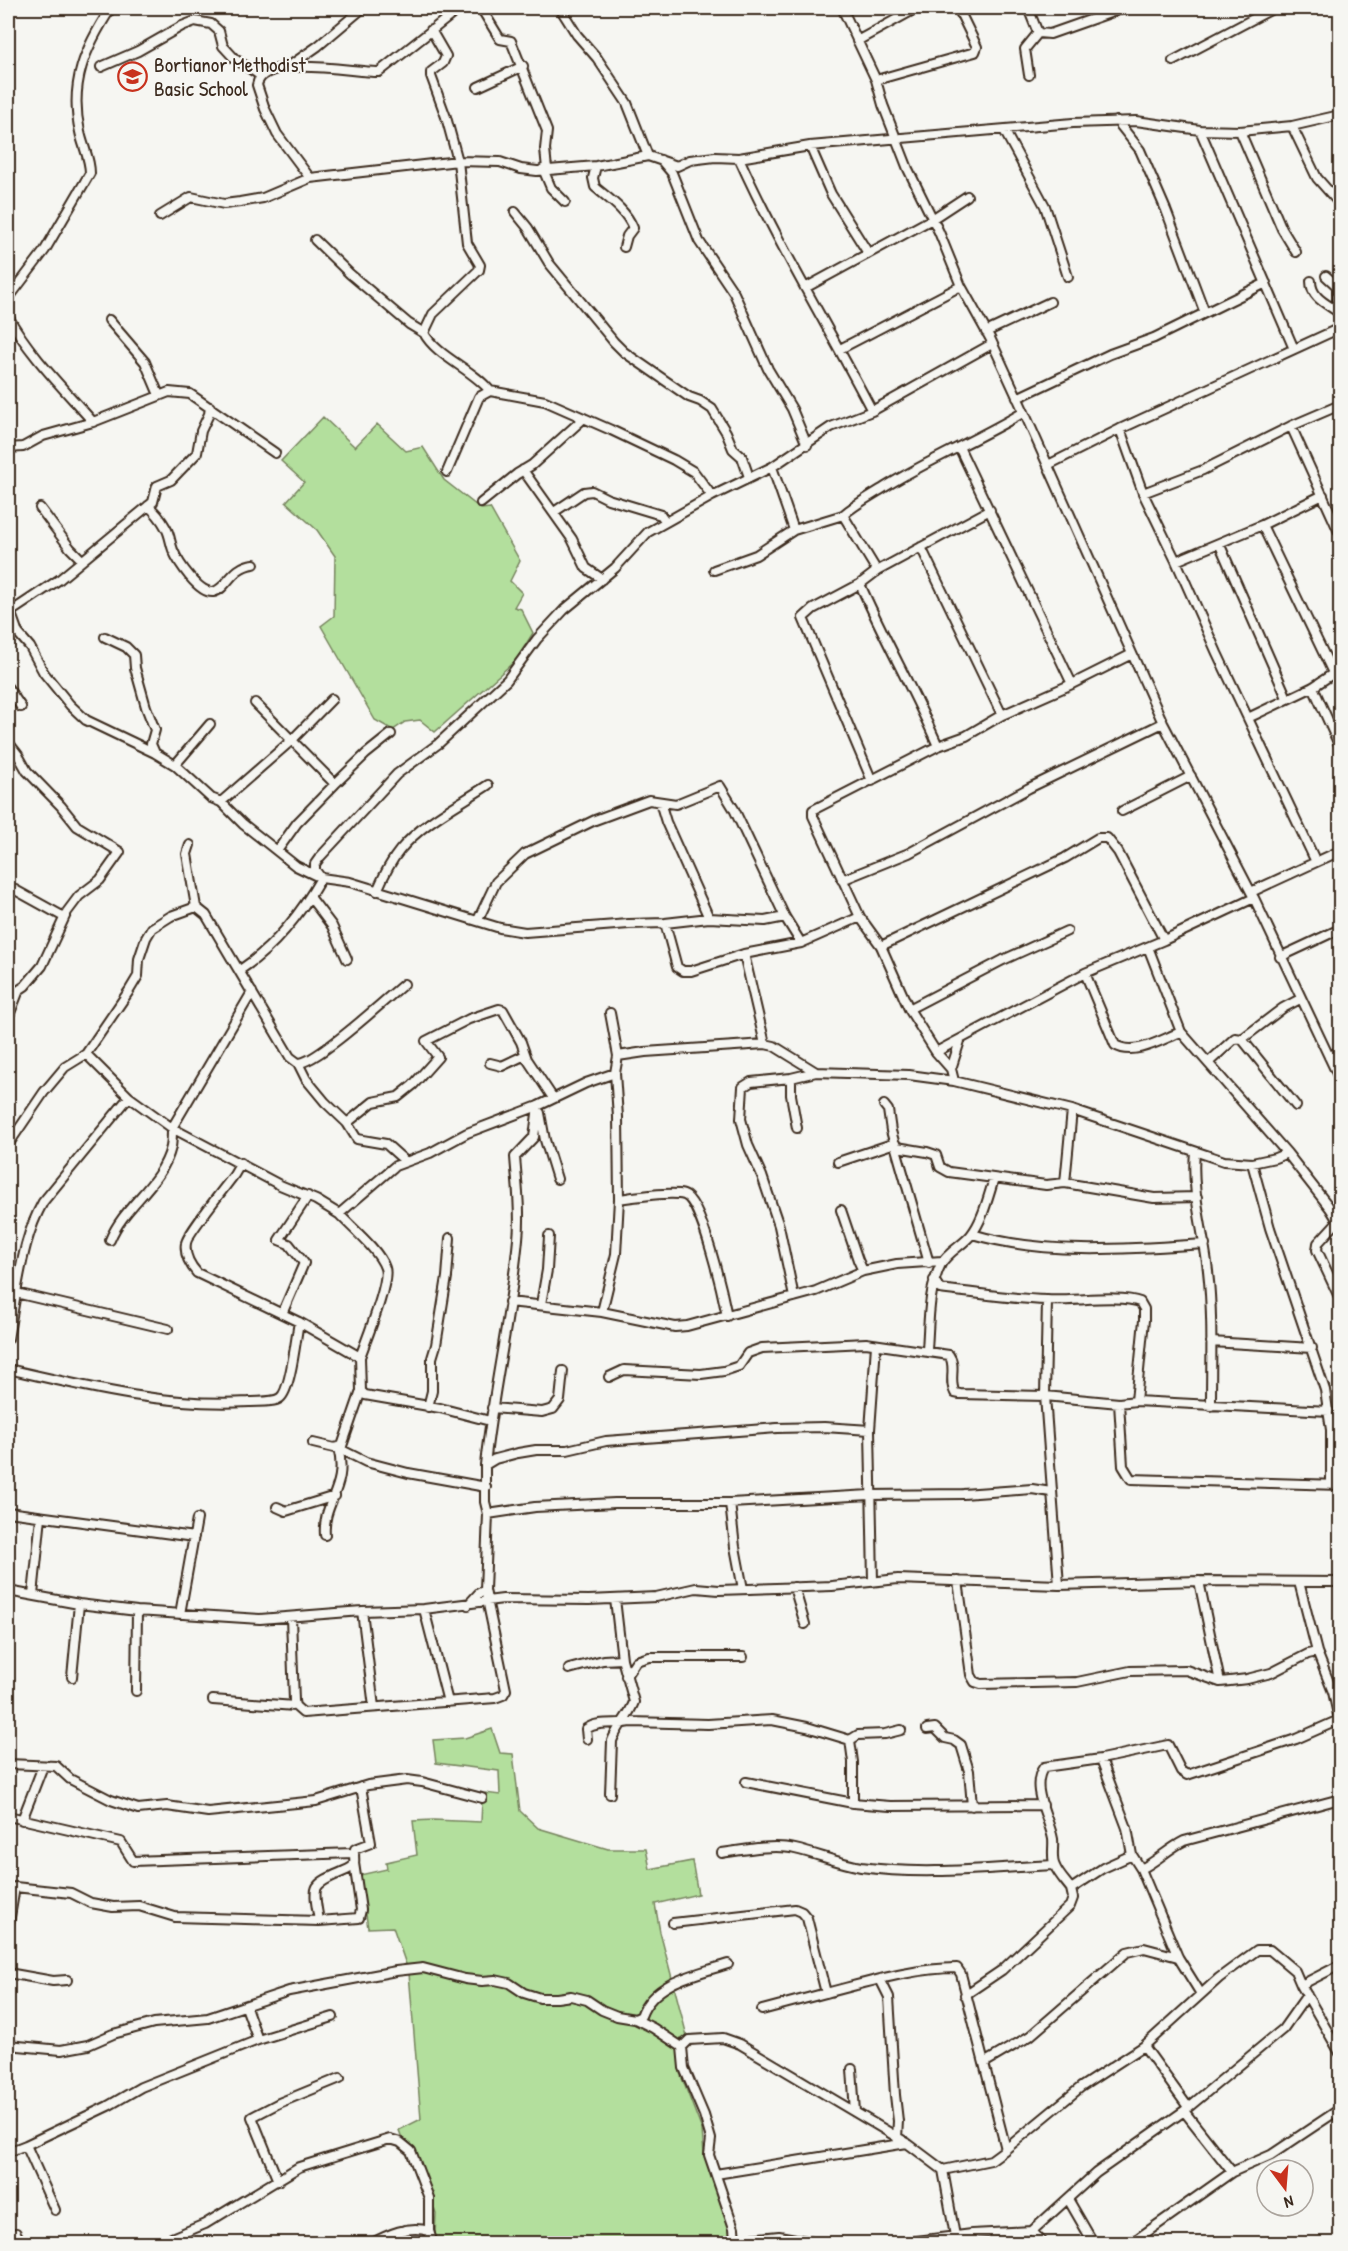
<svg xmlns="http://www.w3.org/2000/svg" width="1348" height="2251" font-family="'Patrick Hand',sans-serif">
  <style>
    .green { fill: #b3df9d; stroke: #77845e; stroke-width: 1.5 }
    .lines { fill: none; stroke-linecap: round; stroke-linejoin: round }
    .minor-casing { stroke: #3b2a1e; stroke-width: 12 }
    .minor { stroke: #f6f6f2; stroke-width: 8 }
    .labels { text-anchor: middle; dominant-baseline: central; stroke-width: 4.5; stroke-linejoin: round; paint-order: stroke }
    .poi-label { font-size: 21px; fill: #3b2a1e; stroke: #f6f6f2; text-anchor: start }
  </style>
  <rect width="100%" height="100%" fill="#f6f6f2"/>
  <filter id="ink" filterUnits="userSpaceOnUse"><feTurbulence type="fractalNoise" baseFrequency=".0167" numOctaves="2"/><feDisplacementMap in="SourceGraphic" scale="12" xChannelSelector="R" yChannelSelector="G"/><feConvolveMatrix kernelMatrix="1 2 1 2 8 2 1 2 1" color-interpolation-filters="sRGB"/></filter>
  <g filter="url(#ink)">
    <path class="green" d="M 323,417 L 355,447 L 377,424 L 406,451 L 423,447 L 444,480 L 481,509 L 490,508 L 520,561 L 510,581 L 522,593 L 514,607 L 521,609 L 533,633 L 516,660 L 435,732 L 420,720 L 405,722 L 393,730 L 375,720 L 321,626 L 334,616 L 335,556 L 317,530 L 286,502 L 304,482 L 281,461 Z
      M 492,1729 L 500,1753 L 513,1754 L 520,1811 L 538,1828 L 608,1849 L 646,1849 L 650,1869 L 692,1861 L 698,1894 L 655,1904 L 660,1932 L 687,2036 L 681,2039 L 678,2049 L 680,2073 L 702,2130 L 704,2154 L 736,2243 L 437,2243 L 435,2236 L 436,2213 L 415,2149 L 403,2141 L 399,2130 L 421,2119 L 409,1973 L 393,1927 L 368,1928 L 360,1875 L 387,1869 L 386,1862 L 417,1855 L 413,1821 L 433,1820 L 481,1822 L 482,1801 L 485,1793 L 500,1795 L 499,1771 L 436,1763 L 433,1740 L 465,1738 Z"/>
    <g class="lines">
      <defs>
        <path id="minor" d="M 481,8 L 500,39 L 511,41 L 547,131 L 545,149 L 547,169
          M 560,8 L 577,35 L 597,58 L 627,103 L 648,156
          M 842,8 L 876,80 L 883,105 L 908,169 L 939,232 L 961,286 L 990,338 L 1024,412 L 1163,723 L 1254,898 L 1340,1080
          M 1028,8 L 1038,33 L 1050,34 L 1124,8
          M 431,30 L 446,56 L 443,63 L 431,72 L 431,76 L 446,117 L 458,161 L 467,243 L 480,265 L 479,270 L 433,314 L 424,333 C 436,356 474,370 490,391 L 545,401 L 611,430 L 674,460 L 694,472 L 712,496
          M 857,41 L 917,8
          M 1173,61 L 1274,8
          M 101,67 L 138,51 L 182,26 L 195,21 L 211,24 L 219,31 L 223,46 L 235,59 L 261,76
          M 288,67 L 318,46 L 363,8
          M 1029,75 L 1025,49 L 1038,33
          M 876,80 L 975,52 L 977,47 L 958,8
          M 478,87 L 523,66
          M 1117,121 L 1140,150 L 1166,210 L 1205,313
          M 1292,126 L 1317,178 L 1340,204
          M 1004,130 L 1045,206 L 1068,277
          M 1200,130 L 1294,349
          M 1240,131 L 1282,229 L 1296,252
          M 810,146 L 831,194 L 868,253
          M 739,158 C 778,245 828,326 872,411
          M 661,160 L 672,173 L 699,241 L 734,293 L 768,369 L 792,409 L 807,445
          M 596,166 L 593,178 L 595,187 C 609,199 626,210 633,228 L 627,236 L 624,247
          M 543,169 L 551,188 L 565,202
          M 310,178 L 277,134 L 265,109 L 257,85 C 263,53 355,73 379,72 L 460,8
          M 515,212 L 528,228 L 549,263 L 614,342 L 624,352 L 689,397 L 700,401 L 712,409 L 726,432 L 733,449 L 742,457 L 749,477
          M 160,216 L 191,197 L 224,204 L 240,202 L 263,198 L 310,178 L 458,161 L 500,162 L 521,169 L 537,171 L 596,166 L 648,156 L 677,166 L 690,160 L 715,157 L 739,158 L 810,146 L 1073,123 L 1136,121 L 1200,130 L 1240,131 L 1292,126 L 1340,115
          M 315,240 L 350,274 L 409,324 L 424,333
          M 1326,276 L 1337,286 L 1337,311 L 1340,317
          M 1311,281 C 1311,297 1325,303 1337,311
          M 805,288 L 932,219 L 967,196
          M 8,299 L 45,250 L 90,173 C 90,158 83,147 80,132 C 69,83 85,48 111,8
          M 8,316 C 28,353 64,389 93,422
          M 109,320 L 145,362 L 159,395
          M 986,332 L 1050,302
          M 840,349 L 961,286
          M 1017,398 L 1110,354 L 1154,338 L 1266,283
          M 1291,426 L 1340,534
          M 1120,429 L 1143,493 L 1176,561 L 1217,653 L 1316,862
          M 959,447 L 1072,684
          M 8,448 L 23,447 L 43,436 L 93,422 L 169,392 L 190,394 L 275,453
          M 1048,465 L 1120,429 L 1340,328
          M 772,467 L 794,530
          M 523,470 L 572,539 L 586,568 L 602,579
          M 447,472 L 479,397 L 490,391
          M 1143,493 L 1203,470 L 1291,426 L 1340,405
          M 481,503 L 517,474 L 532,465 L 584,418
          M 148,506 C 156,512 161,519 166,528 C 170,535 170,542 173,550 C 178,562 198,593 213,592 C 227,590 231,566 254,564
          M 40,508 L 70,548 L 82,560
          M 554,512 L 584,492 L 592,491 L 608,499 L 661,515 L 666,522 L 712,496 L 772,467 L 831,427 L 872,411 L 992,344
          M 843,515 C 857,503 871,496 885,487 C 930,459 979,439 1024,412
          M 1262,525 L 1333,673
          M 1219,543 L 1287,698
          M 921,547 L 1002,715
          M 1176,561 L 1262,525 L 1323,495
          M 714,570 L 756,555 L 794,530 L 843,515 L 877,571
          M 860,584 C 884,639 914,691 938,746
          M 8,605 L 18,633 L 30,647 L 44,673 L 70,705 L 86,720 L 155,753 L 175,765 L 211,798 L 221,802 L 243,824 L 296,866 L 321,878 L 350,882 L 500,928 L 525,932 L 629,924 L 665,923 L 709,918 L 765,921 L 785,917
          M 12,611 L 60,579 L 153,502 L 157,486 L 171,480 L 197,453 L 201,431 L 209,414 L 210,407
          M 105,637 L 126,647 L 134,655 L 135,668 L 146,707 L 155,730 L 151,744 L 155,753
          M 1313,687 L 1340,747
          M 8,688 L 21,707
          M 255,703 L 335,784 L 297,823 L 277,851
          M 1248,718 L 1313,687 L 1340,669
          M 8,742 L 18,755 L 27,771 L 61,806 L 77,826 L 120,852 L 100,880 L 79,896 L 67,912 L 42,966 L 25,986 L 19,990 L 8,1018
          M 175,765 L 210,724
          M 872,781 L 803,618 L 813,609 L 860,584 L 877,571 L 990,510
          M 335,784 L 366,754 L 391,734
          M 221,802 L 292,740 L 332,699
          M 660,802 L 666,822 L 709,918
          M 1122,811 L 1191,776
          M 190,845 L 187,854 L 196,907 L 206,915 L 290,1057 L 298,1063 L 306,1079 L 325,1102 L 347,1123 L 357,1139 L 386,1144 L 405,1161
          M 842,880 L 909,853 L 1029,788 L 1163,723
          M 8,886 L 64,917
          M 377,891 C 383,877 390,862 400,850 C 423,822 458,805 488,785
          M 1251,892 L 1340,851
          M 310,897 L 332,926 L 347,959
          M 478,920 L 496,882 L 525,854 L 595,820 L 649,800 L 676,804 L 720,786 L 734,809 L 785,917 L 801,943
          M 665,923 L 677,967 L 683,971 L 691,971 L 744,954 L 801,943 L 860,917
          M 881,946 L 1065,858 L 1098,838 L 1107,838 L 1118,852 L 1164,940
          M 1148,947 L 1181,1032 L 1287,1153 L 1330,1208 L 1338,1221
          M 744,954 L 765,1044
          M 1280,957 L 1340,929
          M 240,970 C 275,947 300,915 321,878 L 315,870 L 315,864 L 320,857 L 397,774 L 438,744 L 507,680 L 537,639 L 564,610 L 615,568 L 648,532 L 666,522
          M 1085,973 L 1115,1045 C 1135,1057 1162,1039 1181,1032
          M 909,1009 L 1003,960 L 1067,931
          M 1242,1039 L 1296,1106
          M 936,1052 L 1085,973 L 1164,940 L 1254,898
          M 86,1054 L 129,1097 L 172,1128 L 280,1185 L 316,1200 L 339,1214 L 395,1166 L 430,1153 L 467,1133 L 538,1106 L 586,1083 L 615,1073
          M 618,1056 L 645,1052 L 765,1044 L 774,1046 L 816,1072
          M 1329,1057 L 1340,1050
          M 1209,1062 L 1235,1038 L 1242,1039 L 1283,1008 L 1300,999
          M 298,1063 C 316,1064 386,999 404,984
          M 490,1063 L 502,1066 L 523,1056 L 527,1059 L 553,1098
          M 951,1069 L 960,1041
          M 791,1078 L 791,1095 L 797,1128
          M 954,1081 L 951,1069 L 936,1052 L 909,1009 L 881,946 L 860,917 L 813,816 L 813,810 L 938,746 L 966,736 L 1002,715 L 1072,684 L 1132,654
          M 884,1105 L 888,1110 L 891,1131 L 929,1263
          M 540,1113 L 545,1140 L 557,1179
          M 347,1123 L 373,1102 L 398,1097 L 413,1085 L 438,1057 L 426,1041 L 469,1019 L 499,1009 L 503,1010 L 521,1042 L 527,1059
          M 8,1145 L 44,1092 L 65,1067 L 86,1054 L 129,991 L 138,976 L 139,959 L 146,938 L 152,928 L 171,916 L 196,907
          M 897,1147 L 927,1152 L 936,1155 L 940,1167 L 949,1172 L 1046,1185 L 1065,1183 L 1154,1198 L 1197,1197
          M 1195,1152 C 1191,1192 1204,1232 1208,1271 C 1213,1316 1211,1361 1211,1406
          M 838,1162 L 895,1143
          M 241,1163 L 234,1175 C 226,1186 187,1234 186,1243 C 184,1255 190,1265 197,1273 L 299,1322 L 360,1357 L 361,1391 L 365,1395 L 440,1408 L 490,1421
          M 1252,1163 L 1270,1228 L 1325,1390 L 1331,1430 L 1331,1484
          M 1065,1183 L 1072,1110
          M 619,1199 C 634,1197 671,1191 684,1195 C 702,1200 723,1296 727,1316
          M 841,1210 L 858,1260 L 863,1271
          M 339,1214 C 352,1228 379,1250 385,1268 C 390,1282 366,1340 360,1357
          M 1340,1219 L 1318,1243 L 1317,1250 L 1340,1299
          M 972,1234 C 1046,1256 1129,1249 1205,1244
          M 110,1240 C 124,1205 162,1185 171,1147 C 172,1141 172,1134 172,1128 L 252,992
          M 934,1280 L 940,1289 C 975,1293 1011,1299 1047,1300 C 1070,1302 1120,1294 1140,1302 L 1144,1309 L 1144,1320 L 1136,1401
          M 16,1293 C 22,1260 27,1231 43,1202 L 129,1097
          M 794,1297 L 779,1226 L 762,1176 L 748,1145 L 741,1119 L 743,1087 L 751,1082 L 791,1078 L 816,1072 L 909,1075 L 954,1081 L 1072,1110 L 1224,1161 L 1252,1163 L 1275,1158 L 1287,1153
          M 1047,1301 L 1045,1396 L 1059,1585
          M 509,1302 L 602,1312 L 675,1327 L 687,1326 L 816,1291 L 863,1271 L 897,1264 L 942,1261
          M 541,1304 L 547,1270 L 549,1236
          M 602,1312 L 616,1254 L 619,1199 L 618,1117 L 615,1073 L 618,1056 L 610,1013
          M 282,1314 L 304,1263 L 289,1244 L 279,1240 L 308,1196
          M 8,1339 L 16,1293 L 168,1329
          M 1211,1342 L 1312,1348
          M 927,1350 C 929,1322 928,1290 941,1264 C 948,1252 963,1245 971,1235 C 983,1220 988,1197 994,1179
          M 8,1369 C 86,1387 167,1407 249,1402 C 258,1401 273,1403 280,1398 C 291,1390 296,1336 299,1322
          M 609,1377 L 624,1370 L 701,1374 L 724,1371 L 739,1366 L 748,1353 L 762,1348 L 866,1343 L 949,1355 C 957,1366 948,1381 955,1393 L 960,1394 L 1045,1396 L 1119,1403 L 1136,1401 L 1329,1411
          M 1119,1403 L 1123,1466 L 1131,1479 L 1340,1485
          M 428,1407 L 432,1391 L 432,1358 L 436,1345 L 447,1277 L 450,1238
          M 492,1408 L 542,1412 L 553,1409 L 560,1400 L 563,1371
          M 313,1443 L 334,1448 L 342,1446 L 361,1391
          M 338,1448 L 366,1462 L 408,1473 L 486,1487
          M 485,1465 C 493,1389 511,1315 518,1239 C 521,1212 517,1184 515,1157 L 534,1137 L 538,1106
          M 730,1503 L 735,1547 L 743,1589
          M 277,1507 L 286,1511 L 335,1496
          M 8,1512 L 194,1537
          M 488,1514 L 535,1507 L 615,1503 L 730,1503 L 870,1495 L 963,1494 L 1032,1489 L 1051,1492
          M 325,1535 C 322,1502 349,1488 338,1448
          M 873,1581 L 870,1430 L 876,1345
          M 958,1581 L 971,1675 L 975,1682 L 981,1684 L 1077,1682 L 1130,1671 L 1186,1670 L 1220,1682 L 1230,1681 L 1247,1679 L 1271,1673 L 1308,1654 L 1317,1652
          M 1199,1581 L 1220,1682
          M 1299,1582 L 1317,1652 L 1333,1692 L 1340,1724
          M 794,1587 L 805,1624
          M 8,1591 L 79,1604 L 137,1611 L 260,1619 L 362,1611 L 424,1609 L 503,1599 L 589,1600 L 656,1597 L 696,1588 L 719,1590 L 832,1586 L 898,1579 L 1059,1585 L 1199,1581 L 1340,1582
          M 33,1595 L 41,1517
          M 468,1605 L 479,1593 L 485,1590
          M 424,1609 L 448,1702
          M 362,1611 L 374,1707
          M 180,1614 L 197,1519
          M 291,1617 L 294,1701 L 295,1706 L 303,1713 L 495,1698 L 503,1695 L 506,1690 L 485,1590 L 488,1514 L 485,1502 L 485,1465 L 495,1459 L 518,1453 L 536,1450 L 567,1450 L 606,1441 L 777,1428 L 824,1427 L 870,1430
          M 569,1669 L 603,1660 L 622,1659
          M 626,1676 L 636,1661 L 649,1657 L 743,1657
          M 72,1677 L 79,1604
          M 136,1691 L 137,1611
          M 213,1700 L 295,1706
          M 927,1729 L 935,1728 L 945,1738 L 954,1740 L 961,1745 L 969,1771 L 972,1806
          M 587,1739 L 586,1729 C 599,1720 616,1725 631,1722 L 708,1724 L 772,1720 L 807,1727 L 850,1740 L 853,1762 L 853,1803
          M 850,1740 L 858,1735 L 885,1734 L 901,1730
          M 1101,1759 L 1127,1828 L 1132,1855 L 1141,1869 L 1178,1957 L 1201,1994
          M 8,1764 L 56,1766 L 70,1779 L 111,1800 L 138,1809 L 167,1806 L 208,1812 L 316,1801 L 368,1785 L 407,1780 L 422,1782 L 482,1798
          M 746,1782 L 853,1803 L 890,1806 L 1043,1805
          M 610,1794 L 612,1741 C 617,1727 629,1716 634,1702 L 622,1659 L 615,1599
          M 8,1816 L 121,1842 L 133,1861 L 353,1853
          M 22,1820 L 43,1766
          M 722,1853 C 743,1850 774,1844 795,1849 C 817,1854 838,1863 861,1867 C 925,1876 990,1868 1053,1865
          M 1141,1869 C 1157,1861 1168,1849 1184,1841 L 1340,1799
          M 1071,1889 C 1066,1882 1058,1874 1055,1866 C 1051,1859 1054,1847 1053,1839 C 1049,1817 1029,1787 1044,1767 L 1101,1759 L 1168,1745 L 1181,1771 L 1187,1775 L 1296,1739 L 1339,1720
          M 319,1921 C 318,1912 313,1894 317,1887 C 324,1876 352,1871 354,1864 C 355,1859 353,1854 355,1849 L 371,1843 L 361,1787
          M 673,1923 L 795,1909 L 802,1912 L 807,1918 L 826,1993 C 869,1982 913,1968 957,1968 L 961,1974 L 1006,2149
          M 8,1929 L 15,1887 L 71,1893 L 91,1903 L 113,1907 L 139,1906 L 175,1917 L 319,1921 L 359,1918 L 361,1910 L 354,1863
          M 8,1973 L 53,1981 L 67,1980
          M 880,1979 L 889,1997 L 895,2095 L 898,2121 L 897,2138
          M 1301,1985 L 1340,1965
          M 965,1995 L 1002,1970 L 1070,1906 L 1073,1898 L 1071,1889 L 1103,1868 L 1132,1855
          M 246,2007 L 258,2040
          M 762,2010 L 826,1993
          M 635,2019 L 641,2016 C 653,1982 697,1974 728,1964
          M 8,2045 L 61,2050 L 88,2045 L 113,2034 L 154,2023 L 208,2018 L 289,1991 L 396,1971 L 423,1968 L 465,1979 L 482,1981 L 495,1980 L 509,1983 L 524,1993 L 540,1998 L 557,1998 L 571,1996 L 587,2000 L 602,2010 L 617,2016 L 635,2019 L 653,2028 L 682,2047
          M 1144,2046 L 1188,2107
          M 984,2063 L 1030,2036 L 1127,1952 L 1144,1948 L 1178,1957
          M 852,2069 L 855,2112
          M 1184,2111 L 1232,2172
          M 26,2145 L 55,2210
          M 8,2152 L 26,2145 L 108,2106 L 141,2087 L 258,2040 L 333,2017
          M 943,2170 L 991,2160 L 1006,2149 L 1081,2087 L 1144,2046 L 1219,1978 L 1257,1950 L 1270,1950 L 1295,1971 L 1301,1985 L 1340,2053
          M 716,2174 L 907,2143
          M 278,2181 L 252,2117 L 279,2103 L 340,2078
          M 1068,2199 L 1094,2244
          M 1032,2231 L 1096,2173 L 1184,2111 L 1283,2029 L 1307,1995
          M 1032,2231 L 1040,2240 L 1036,2244
          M 16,2233 L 22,2244
          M 735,2240 L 734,2228 L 709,2155 L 711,2139 L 704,2115 L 684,2068 L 682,2047 L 689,2040 L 723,2038 L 740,2044 L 907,2143 L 943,2170 L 955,2236
          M 157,2244 L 205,2224 L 299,2167 L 390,2139 L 400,2142 L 411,2151 L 429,2198 L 429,2231
          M 370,2244 C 389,2234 408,2225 429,2231 L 433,2244
          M 717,2244 L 735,2240 L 741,2242 L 749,2239 L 779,2236 L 823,2244
          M 893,2244 L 972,2234 L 1032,2231
          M 1130,2244 L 1232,2172 L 1271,2155 L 1340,2109"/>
      </defs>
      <use href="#minor" class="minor-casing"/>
      <use href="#minor" class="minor"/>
    </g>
  </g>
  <defs>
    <symbol id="school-ring" viewBox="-11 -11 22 22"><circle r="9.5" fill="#f6f6f2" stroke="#c8321e" stroke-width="1.5"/><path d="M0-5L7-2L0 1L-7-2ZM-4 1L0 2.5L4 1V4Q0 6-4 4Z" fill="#c8321e"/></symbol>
  </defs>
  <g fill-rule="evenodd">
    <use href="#school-ring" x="116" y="60" width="33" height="33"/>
  </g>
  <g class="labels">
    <g class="poi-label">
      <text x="154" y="64">Bortianor Methodist<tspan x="154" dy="24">Basic School</tspan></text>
    </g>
  </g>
  <rect width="1348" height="2251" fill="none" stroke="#f6f6f2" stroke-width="30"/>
  <rect x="15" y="15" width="1318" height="2221" fill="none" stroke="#3b2a1e" stroke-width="2" filter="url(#ink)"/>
  <g transform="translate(1285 2188) rotate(164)"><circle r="28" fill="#f6f6f2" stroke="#aba49d" stroke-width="1.5"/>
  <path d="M0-4.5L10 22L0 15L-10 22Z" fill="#c8321e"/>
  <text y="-9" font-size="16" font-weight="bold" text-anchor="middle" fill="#3b2a1e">N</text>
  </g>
</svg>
